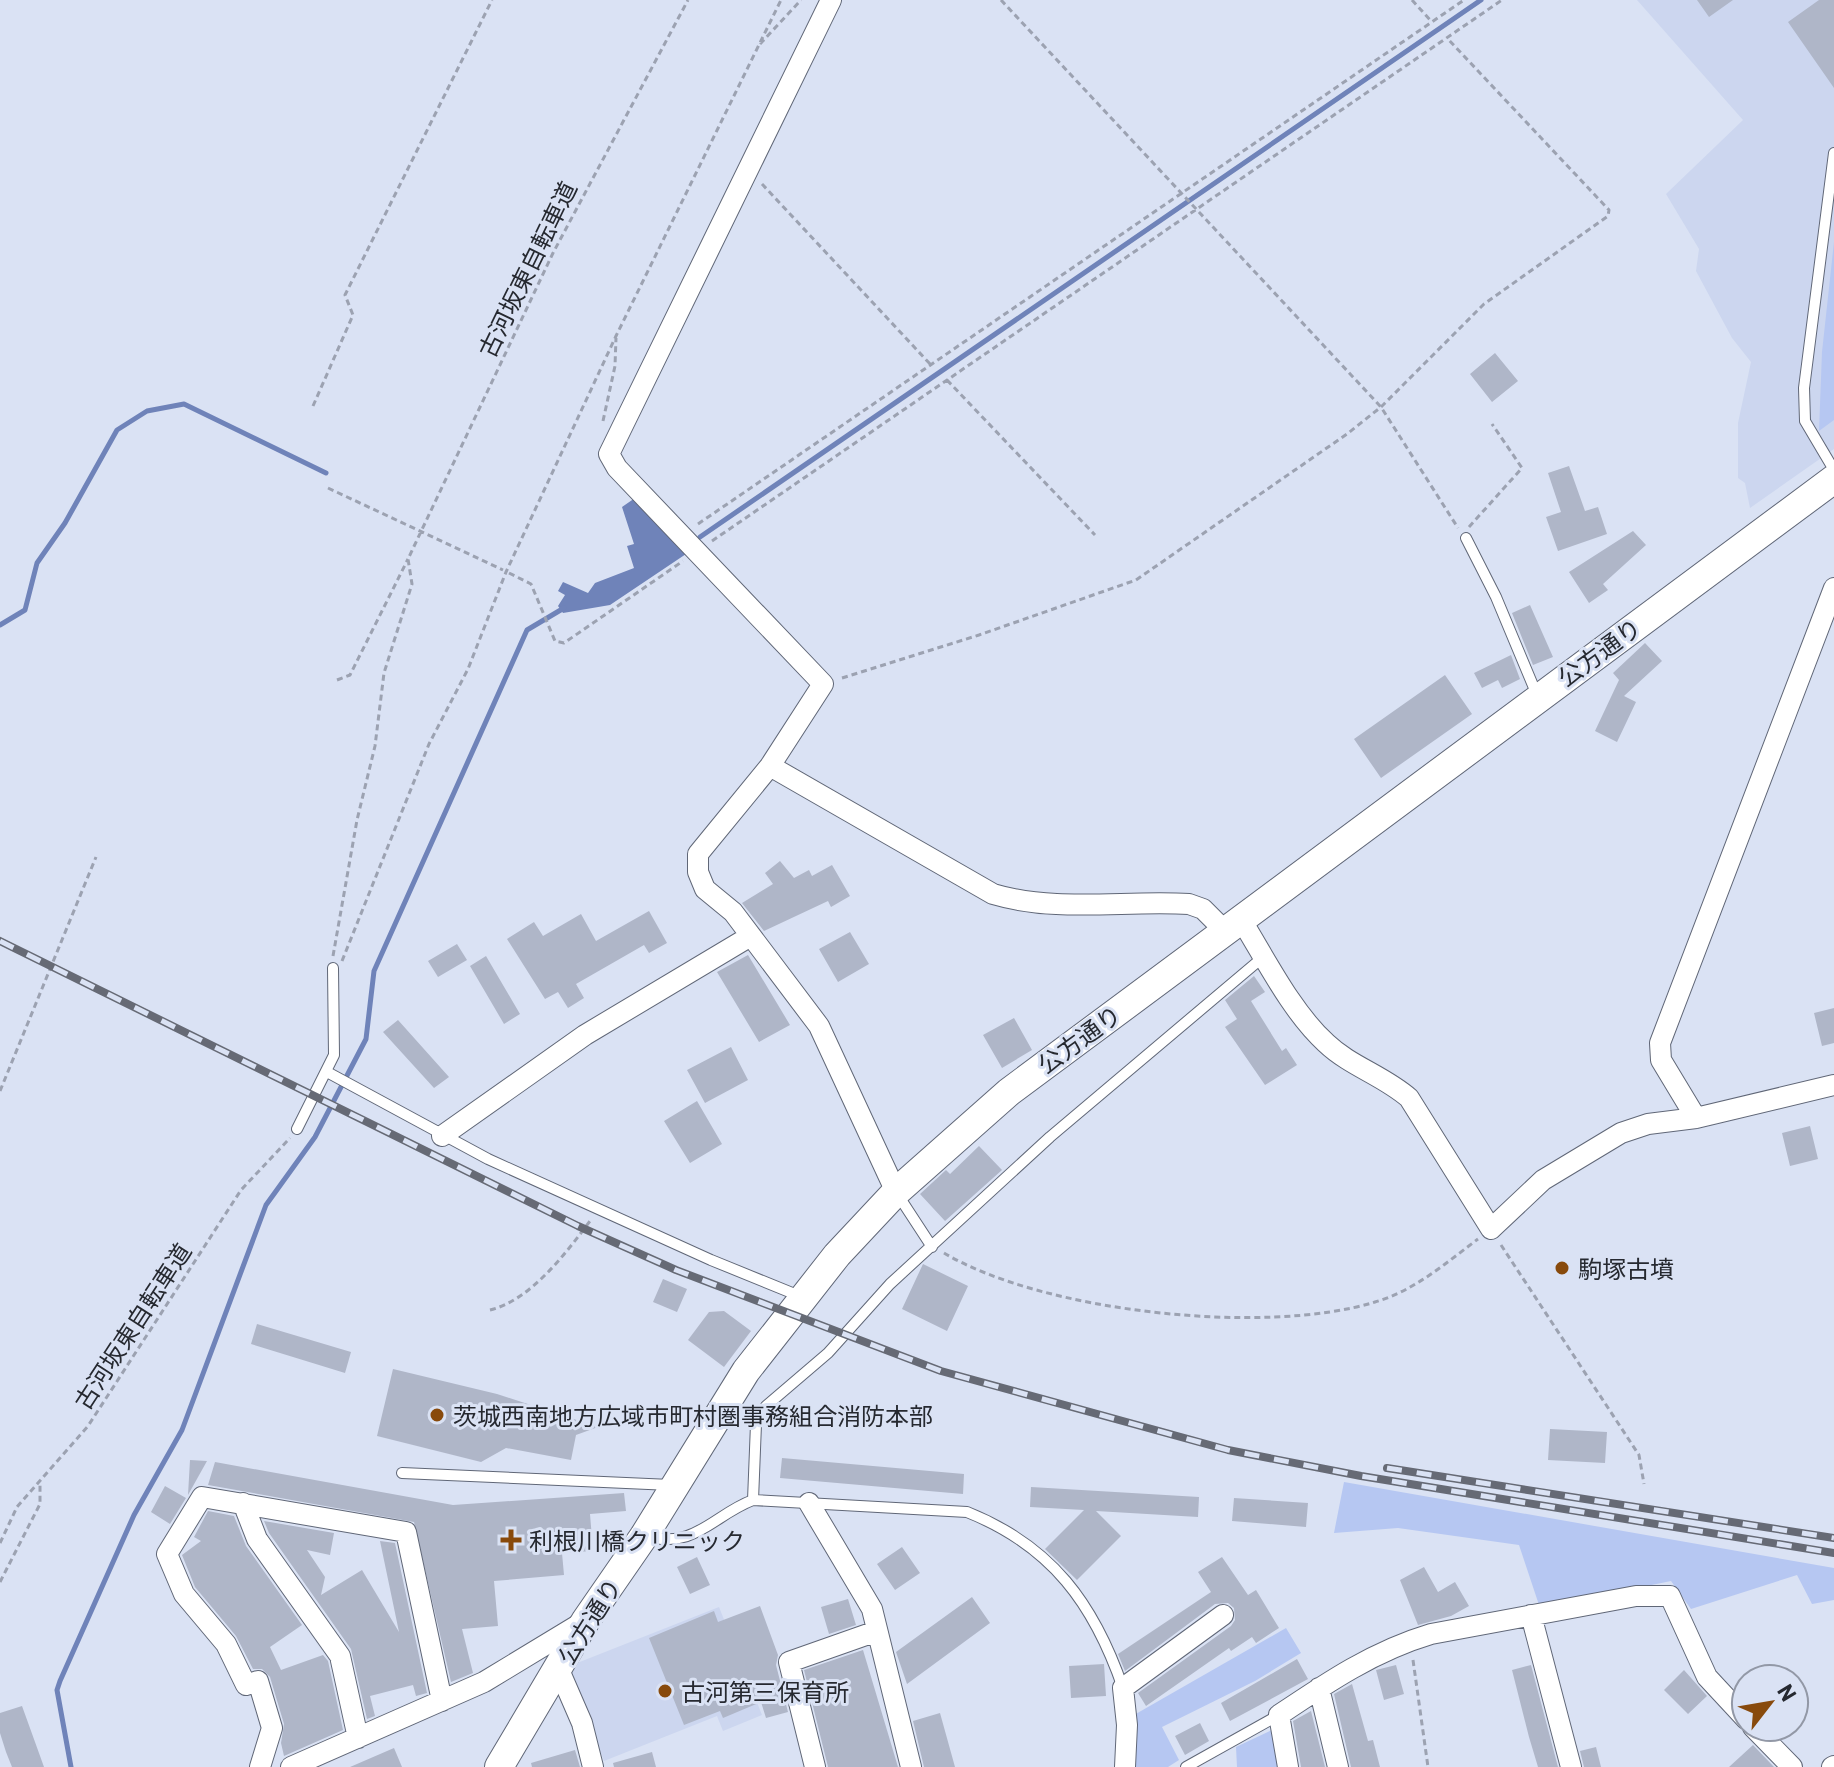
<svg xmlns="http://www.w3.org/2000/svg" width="1834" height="1767" font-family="Barlow,'Noto Sans JP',sans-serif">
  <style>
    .built { fill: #ccd6ef }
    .green { fill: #b6c7f2 }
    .water { fill: #6f83b9 }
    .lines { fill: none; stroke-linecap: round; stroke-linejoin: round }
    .stream { stroke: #6f83b9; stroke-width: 5 }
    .building { fill: #afb6c8 }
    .lane-casing { stroke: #606777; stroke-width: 12 }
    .street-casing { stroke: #606777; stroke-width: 22 }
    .secondary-casing { stroke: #606777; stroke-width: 30 }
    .path { stroke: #9ca2b1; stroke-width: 3; stroke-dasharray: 6 4; stroke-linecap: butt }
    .lane { stroke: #fff; stroke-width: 10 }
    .street { stroke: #fff; stroke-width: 20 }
    .secondary { stroke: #fff; stroke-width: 28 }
    .rail-casing { stroke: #666a75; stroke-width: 8 }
    .rail { stroke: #dae2f4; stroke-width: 5; stroke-dasharray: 15; stroke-linecap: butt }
    .poi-dot { fill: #884a0c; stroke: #dae2f4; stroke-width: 3 }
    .labels { text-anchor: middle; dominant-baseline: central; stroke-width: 6; stroke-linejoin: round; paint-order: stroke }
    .street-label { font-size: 24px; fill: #262930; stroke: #dae2f4 }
    .poi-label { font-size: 24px; fill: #262930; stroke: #dae2f4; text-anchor: start }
  </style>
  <rect width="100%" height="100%" fill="#dae2f4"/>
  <path class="built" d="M 1637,0 L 1834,0 L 1834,449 L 1750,508 L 1745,483 L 1738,478 L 1738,423 L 1751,362 L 1732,338 L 1696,271 L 1699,249 L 1666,194 L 1743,120 Z
    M 719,1607 L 762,1715 L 723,1731 L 717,1716 L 604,1761 L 567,1667 Z"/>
  <path class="green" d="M 1834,242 L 1834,420 L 1819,431 L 1822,352 Z
    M 1344,1482 L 1834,1568 L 1834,1600 L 1812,1604 L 1797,1575 L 1691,1609 L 1671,1581 L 1540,1608 L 1519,1545 L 1398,1528 L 1334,1533 Z
    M 1286,1628 L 1301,1653 L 1255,1681 L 1162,1727 L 1179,1760 L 1168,1767 L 1131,1767 L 1134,1715 Z
    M 1272,1730 L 1281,1767 L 1237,1767 L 1236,1747 Z"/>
  <path class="water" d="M 635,498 L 686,554 L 610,605 L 563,613 L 558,606 L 565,595 L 558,591 L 563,582 L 588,593 L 595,583 L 634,568 L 627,546 L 634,544 L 622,507 Z"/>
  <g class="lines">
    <path class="stream" d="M 700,537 L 1481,0
      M 0,625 L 25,610 L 37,563 L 65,523 L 117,430 L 147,411 L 184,404 L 326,473
      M 71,1767 L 57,1690 L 60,1681 L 134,1515 L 182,1430 L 266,1205 L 315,1137 L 366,1039 L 374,971 L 527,630 L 564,608"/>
  </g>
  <path class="building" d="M 1697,0 L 1733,0 L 1709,17 Z
    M 1819,0 L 1834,0 L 1834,88 L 1788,22 Z
    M 1495,353 L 1518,381 L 1492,402 L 1470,374 Z
    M 1569,466 L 1585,511 L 1598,507 L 1607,534 L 1558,551 L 1546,517 L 1561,512 L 1548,473 Z
    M 1633,531 L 1646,545 L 1603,584 L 1608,590 L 1589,603 L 1569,572 Z
    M 1530,605 L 1553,657 L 1533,665 L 1512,613 Z
    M 1645,643 L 1662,661 L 1624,696 L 1636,702 L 1617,742 L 1595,731 L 1619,680 L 1613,673 Z
    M 1511,655 L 1520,679 L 1502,688 L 1498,680 L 1482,688 L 1474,673 Z
    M 1445,675 L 1472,714 L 1381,778 L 1354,739 Z
    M 780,861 L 794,878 L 809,870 L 812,876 L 832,865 L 850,896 L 831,907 L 828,901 L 764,931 L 742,903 L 773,884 L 765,873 Z
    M 649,911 L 667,943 L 649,953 L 644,945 L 576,984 L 584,998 L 568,1008 L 558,992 L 545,999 L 507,939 L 534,922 L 543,936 L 581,914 L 596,941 Z
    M 850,932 L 869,964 L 838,982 L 819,949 Z
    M 457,944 L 467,960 L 438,977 L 428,961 Z
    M 748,955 L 790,1025 L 759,1042 L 717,972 Z
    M 486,956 L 520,1014 L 504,1024 L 470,966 Z
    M 1254,976 L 1265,992 L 1251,1001 L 1282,1051 L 1286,1048 L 1297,1065 L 1265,1085 L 1225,1027 L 1237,1019 L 1225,1000 Z
    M 1834,1008 L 1834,1043 L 1822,1046 L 1814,1013 Z
    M 1014,1018 L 1032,1050 L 1002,1068 L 983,1035 Z
    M 398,1020 L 449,1077 L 434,1088 L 383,1032 Z
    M 731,1047 L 748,1080 L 705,1103 L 687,1070 Z
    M 697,1101 L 722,1144 L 690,1163 L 664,1121 Z
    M 1810,1126 L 1818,1159 L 1790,1166 L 1782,1133 Z
    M 979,1146 L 1002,1170 L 945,1221 L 920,1194 L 946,1170 L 950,1174 Z
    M 923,1264 L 968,1286 L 947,1331 L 902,1309 Z
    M 663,1279 L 687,1289 L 677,1312 L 653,1302 Z
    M 724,1311 L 751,1331 L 724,1367 L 688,1340 L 709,1312 Z
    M 257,1324 L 351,1352 L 345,1373 L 251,1344 Z
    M 393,1369 L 497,1394 L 598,1427 L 576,1435 L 571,1460 L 506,1448 L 481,1462 L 377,1436 Z
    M 1550,1429 L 1607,1432 L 1605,1463 L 1548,1460 Z
    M 782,1458 L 964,1474 L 963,1494 L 780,1478 Z
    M 190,1460 L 207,1461 L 188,1495 Z
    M 215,1462 L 453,1505 L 624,1493 L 626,1511 L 590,1514 L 593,1551 L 562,1553 L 564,1575 L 494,1581 L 498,1626 L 462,1629 L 473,1673 L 451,1682 L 414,1522 L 208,1485 Z
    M 165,1486 L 186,1498 L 170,1524 L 151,1512 Z
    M 1031,1487 L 1199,1497 L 1198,1517 L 1096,1511 L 1121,1536 L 1077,1580 L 1045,1549 L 1084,1510 L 1030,1507 Z
    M 1234,1498 L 1308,1503 L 1306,1527 L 1232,1521 Z
    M 208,1511 L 234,1516 L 246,1546 L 302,1625 L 270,1647 L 281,1670 L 323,1655 L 328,1661 L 343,1730 L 284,1756 L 281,1743 L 284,1724 L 270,1677 L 262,1669 L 253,1669 L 236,1636 L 195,1587 L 182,1555 L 201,1541 L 194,1537 Z
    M 264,1521 L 334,1533 L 330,1555 L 307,1550 L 325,1577 L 321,1595 L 362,1570 L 399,1632 L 380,1541 L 395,1543 L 427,1693 L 416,1696 L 413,1685 L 370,1696 L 375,1716 L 367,1719 L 351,1649 L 269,1533 Z
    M 902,1547 L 920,1573 L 895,1590 L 877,1564 Z
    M 697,1557 L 710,1585 L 690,1594 L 677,1567 Z
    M 1222,1557 L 1248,1595 L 1256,1590 L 1279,1628 L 1256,1643 L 1252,1637 L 1231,1651 L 1229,1648 L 1146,1706 L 1138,1693 L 1231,1626 L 1235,1620 L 1234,1608 L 1228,1603 L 1215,1604 L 1125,1671 L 1118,1654 L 1211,1592 L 1198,1572 Z
    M 1424,1567 L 1438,1592 L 1455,1582 L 1469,1606 L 1451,1616 L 1418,1625 L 1400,1580 Z
    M 972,1597 L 990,1623 L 907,1684 L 896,1652 Z
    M 848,1599 L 856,1625 L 829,1634 L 821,1607 Z
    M 760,1606 L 778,1655 L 776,1665 L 788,1712 L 766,1718 L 761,1702 L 723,1718 L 720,1711 L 684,1725 L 649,1638 L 714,1611 L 718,1622 Z
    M 863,1650 L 898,1767 L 828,1767 L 804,1670 Z
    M 1297,1659 L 1308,1679 L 1230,1721 L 1221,1703 Z
    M 1104,1664 L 1106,1696 L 1071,1698 L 1069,1666 Z
    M 1396,1665 L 1404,1694 L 1384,1700 L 1376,1670 Z
    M 1531,1665 L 1558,1767 L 1538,1767 L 1529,1737 L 1512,1670 Z
    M 1684,1670 L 1707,1696 L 1688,1714 L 1664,1690 Z
    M 1352,1684 L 1368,1741 L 1373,1740 L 1380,1767 L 1351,1767 L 1334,1694 Z
    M 22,1706 L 35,1742 L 44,1767 L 12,1767 L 6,1752 L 0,1733 L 0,1713 Z
    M 1311,1711 L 1325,1767 L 1301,1767 L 1293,1721 Z
    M 940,1713 L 955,1767 L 924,1767 L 913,1721 Z
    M 1200,1723 L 1209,1741 L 1185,1755 L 1175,1736 Z
    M 1753,1745 L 1774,1767 L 1729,1767 Z
    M 1596,1747 L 1601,1767 L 1584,1767 L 1580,1751 Z
    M 394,1748 L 402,1767 L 350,1767 Z
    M 575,1750 L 580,1767 L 532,1767 L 531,1763 Z
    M 652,1752 L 656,1767 L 614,1767 L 613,1763 Z"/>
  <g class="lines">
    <defs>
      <path id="lane" d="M 1834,153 L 1804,388 L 1805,421 L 1834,470
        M 1466,538 L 1496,597 L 1537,695
        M 327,1072 L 488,1159 L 711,1260 L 802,1297
        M 297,1129 L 334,1055 L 333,968
        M 898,1195 L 932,1247
        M 402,1473 L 671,1485
        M 753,1500 L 756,1424 L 766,1406 L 828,1353 L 890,1284 L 1050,1137 L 1262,958
        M 645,1536 C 695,1550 713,1515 753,1500 L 967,1512 C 1052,1546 1094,1604 1123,1688
        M 1186,1767 L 1279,1715"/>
      <path id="street" d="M 831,0 L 609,454 L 617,468 L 823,684 L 770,766 L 698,854 L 698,872 L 705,889 L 733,912 L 819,1026 L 896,1192
        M 770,766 L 993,894 C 1057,913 1124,900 1189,904 L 1203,909 L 1226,932
        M 1242,921 C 1266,960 1292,1012 1326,1043 C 1350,1066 1384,1076 1409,1098 L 1491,1229 L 1543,1180 L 1621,1133 L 1648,1124 L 1696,1118 L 1834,1085
        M 1696,1118 L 1661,1060 L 1660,1043 L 1834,588
        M 442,1136 L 585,1035 L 749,937
        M 243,1503 L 257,1539 L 340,1656 L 358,1738
        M 809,1503 L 872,1609 L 911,1767
        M 1531,1615 L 1571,1767
        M 559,1670 L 582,1723 L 593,1767
        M 1319,1688 L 1338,1767
        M 1753,1727 L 1792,1767
        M 260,1767 L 272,1728 L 258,1681 L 246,1685 L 226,1644 L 184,1594 L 167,1554 L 202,1497 L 406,1532 L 442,1701
        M 291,1767 L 484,1682 L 583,1622
        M 815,1767 L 789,1662 L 877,1631
        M 1125,1767 L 1127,1725 L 1123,1688 L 1223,1615
        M 1288,1767 L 1279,1715 C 1328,1682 1374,1651 1431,1634 L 1636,1596 L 1670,1596 L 1707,1677 L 1746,1719
        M 1832,1767 L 1834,1766"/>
      <path id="secondary" d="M 499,1767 L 586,1620 L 644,1536 L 746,1371 L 837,1255 L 896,1192 L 1009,1092 L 1834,479"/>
    </defs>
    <use href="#lane" class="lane-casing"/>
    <use href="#street" class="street-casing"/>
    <use href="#secondary" class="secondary-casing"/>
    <path class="path" d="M 1001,0 L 1381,407 L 1458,528
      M 1412,0 L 1431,21
      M 760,44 L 801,0
      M 762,184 L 931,365
      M 947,380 L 1095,535
      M 313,406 L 353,315 L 345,295 L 492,0
      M 603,421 L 615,366 L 616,338
      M 328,488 L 503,570
      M 698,524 L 1464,0
      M 1469,527 L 1522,468 L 1492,424
      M 712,541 L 1502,0
      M 509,573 L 531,584 L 555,641 L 564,643 L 683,561
      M 842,678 L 979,635 L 1136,580 L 1347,434 L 1381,407 L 1484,304 L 1608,216 L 1609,210 L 1447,38
      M 337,680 L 350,675 L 408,559
      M 333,956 L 357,820 L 375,746 L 384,673 L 412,584 L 408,559 L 553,253 L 688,0
      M 342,961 L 429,744 L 468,669 L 506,572 L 616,336 L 781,0
      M 0,1091 L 96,857
      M 1501,1245 L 1639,1455 L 1644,1484
      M 944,1253 C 1043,1312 1265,1336 1375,1302 C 1414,1291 1446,1263 1478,1239
      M 490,1310 C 531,1300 566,1253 590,1221
      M 0,1543 L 17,1507 L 88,1426 L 241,1190 L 290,1138
      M 0,1582 L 40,1504 L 40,1483
      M 1413,1660 L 1428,1767"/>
    <use href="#lane" class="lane"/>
    <use href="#street" class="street"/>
    <use href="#secondary" class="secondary"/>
    <defs>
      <path id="rail" d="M 0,941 L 578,1226 L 676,1270 L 941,1371 L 1228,1450 L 1361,1476 L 1834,1553
        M 1387,1468 L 1834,1538"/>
    </defs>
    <use href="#rail" class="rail-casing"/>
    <use href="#rail" class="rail"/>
  </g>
  <g class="poi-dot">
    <circle cx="1562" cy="1268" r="8"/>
    <circle cx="437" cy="1415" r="8"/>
    <path d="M507 1528h8v8h8v8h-8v8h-8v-8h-8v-8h8z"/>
    <circle cx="665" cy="1691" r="8"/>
  </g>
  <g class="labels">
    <g class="street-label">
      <text transform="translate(527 269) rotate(-64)">古河坂東自転車道</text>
      <text transform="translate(1599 652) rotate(-36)">公方通り</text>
      <text transform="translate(1079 1039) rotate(-36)">公方通り</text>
      <text transform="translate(132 1326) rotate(-57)">古河坂東自転車道</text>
      <text transform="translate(589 1621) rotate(-58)">公方通り</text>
    </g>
    <g class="poi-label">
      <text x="1578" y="1268">駒塚古墳</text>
      <text x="453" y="1415">茨城西南地方広域市町村圏事務組合消防本部</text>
      <text x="529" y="1540">利根川橋クリニック</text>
      <text x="681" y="1691">古河第三保育所</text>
    </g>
  </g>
  <g transform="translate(1770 1703) rotate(59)"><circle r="38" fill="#dae2f4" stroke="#9298a6" stroke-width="2"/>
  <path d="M0-6L14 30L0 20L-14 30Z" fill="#884a0c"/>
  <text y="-12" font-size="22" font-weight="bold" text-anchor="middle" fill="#262930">N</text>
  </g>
</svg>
